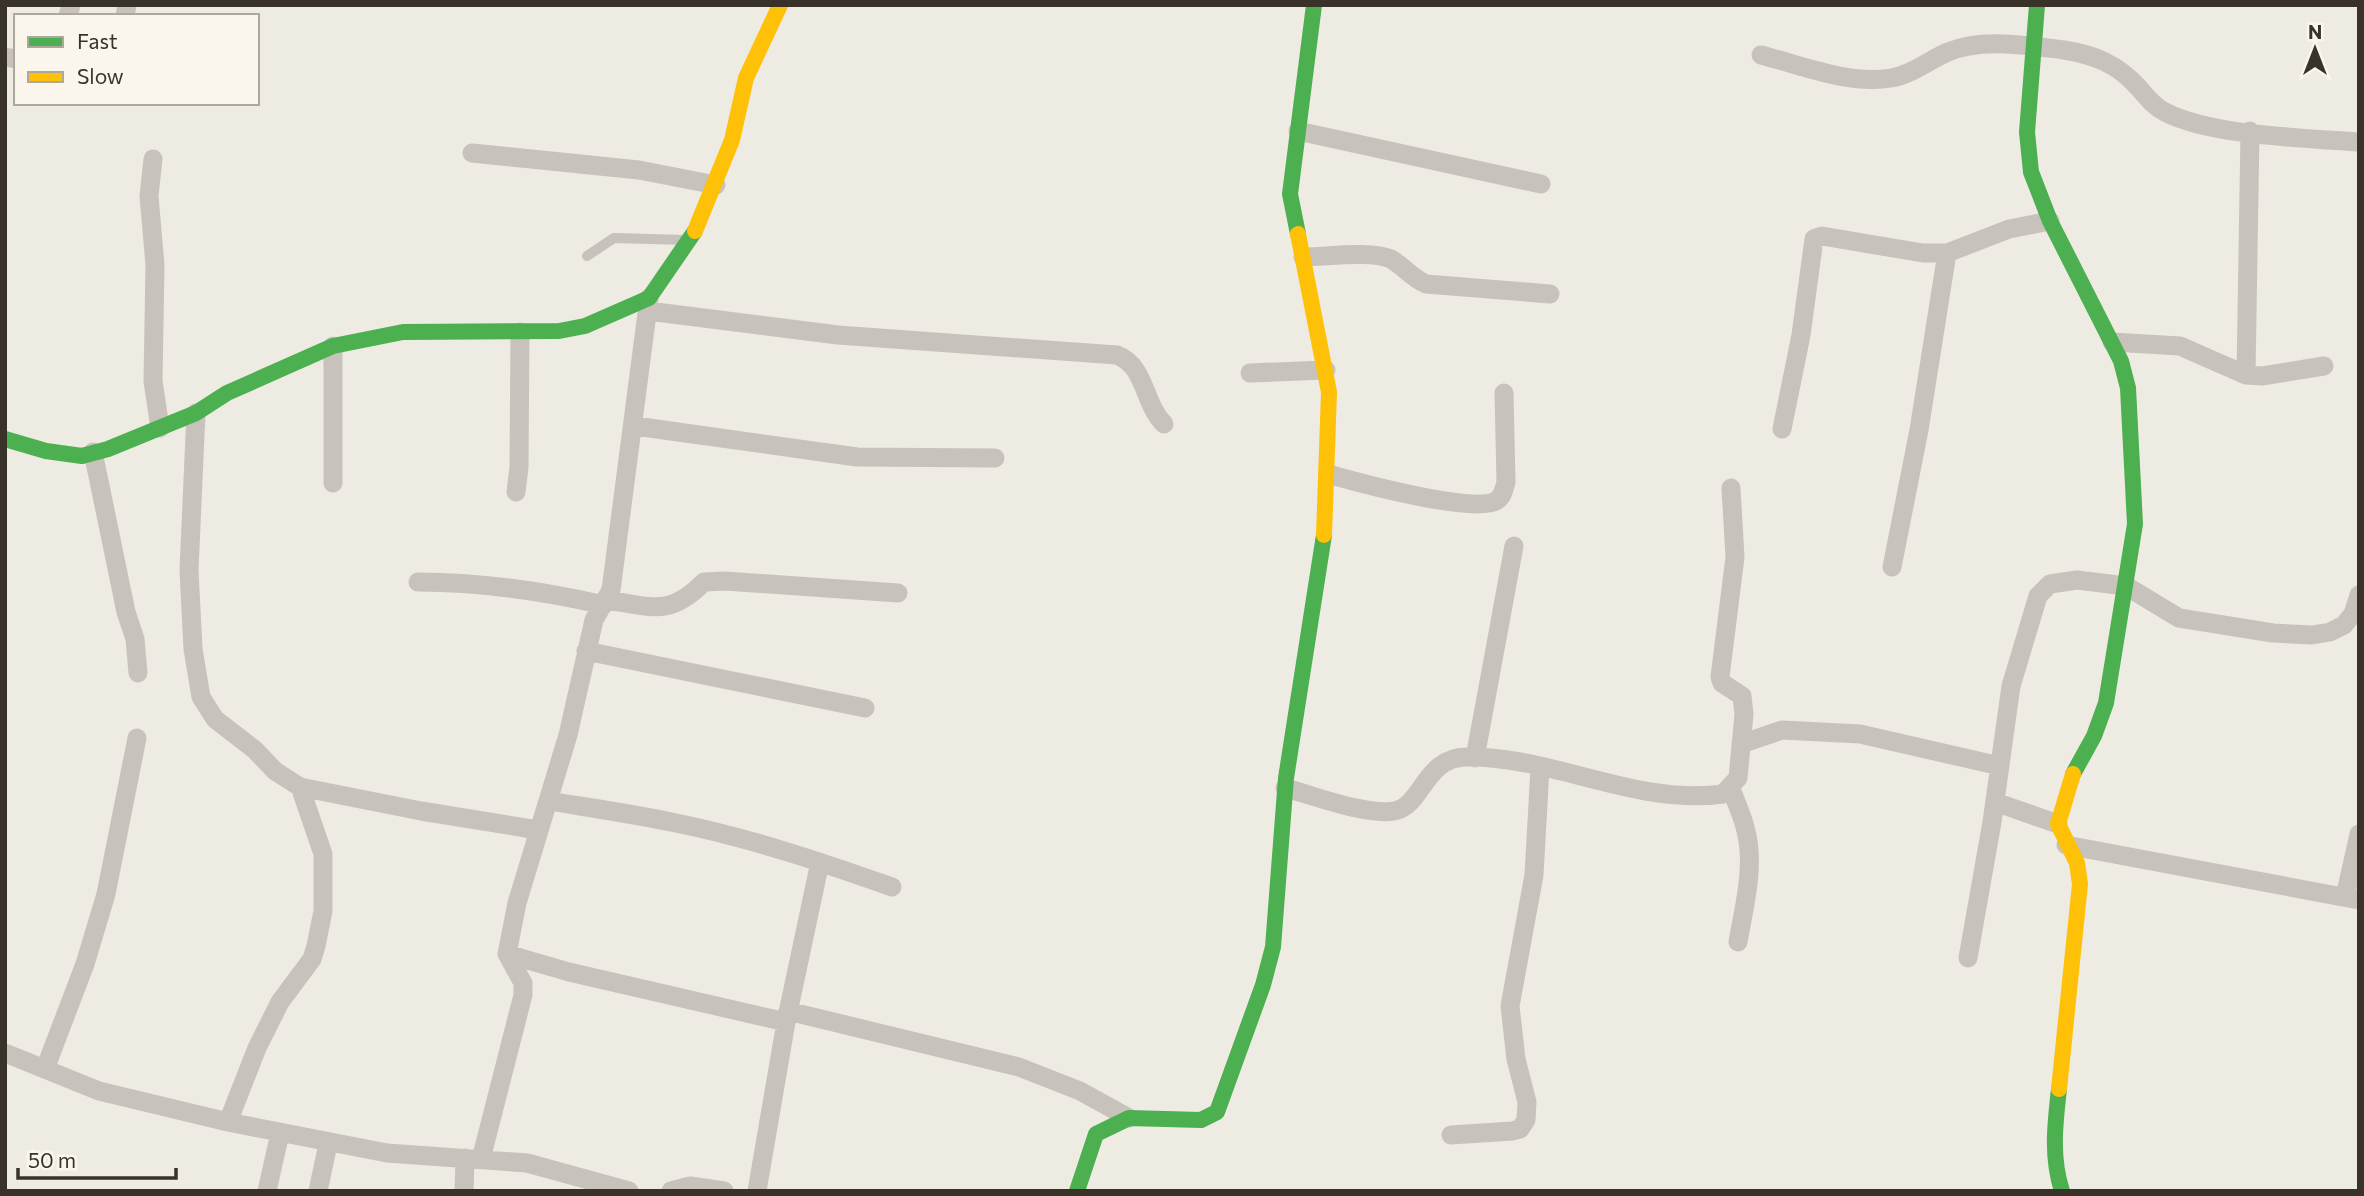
<svg xmlns="http://www.w3.org/2000/svg" width="2364" height="1196" font-family="Commissioner,sans-serif">
  <style>
    .lines { fill: none; stroke-linecap: round; stroke-linejoin: round }
    .lane { stroke: #c7c3bc; stroke-width: 10 }
    .street { stroke: #c7c3bc; stroke-width: 19 }
    .fast { stroke: #4caf50; stroke-width: 16 }
    .slow { stroke: #ffc107; stroke-width: 16 }
  </style>
  <rect width="100%" height="100%" fill="#eeebe3"/>
  <g class="lines">
    <path class="lane" d="M 587,256 L 614,238 L 686,240"/>
    <path class="street" d="M 68,16 L 71,5
      M 125,16 L 127,5
      M 1761,55 C 1800,65 1849,85 1891,78 C 1911,75 1929,60 1948,52 C 1982,37 2029,46 2064,50 C 2095,55 2117,64 2138,87 C 2146,96 2154,107 2165,112 C 2211,136 2306,138 2359,142
      M 5,57 L 16,59
      M 1298,131 L 1541,184
      M 472,153 L 639,170 L 716,185
      M 153,159 L 149,196 L 155,265 L 153,381 L 160,428
      M 1303,257 C 1326,257 1371,250 1391,259 C 1403,266 1412,278 1426,284 L 1550,294
      M 648,311 L 838,335 L 1117,355 C 1146,366 1143,403 1164,424
      M 2112,342 L 2180,346 L 2246,375 L 2262,376 L 2324,366
      M 333,346 L 333,483
      M 1250,373 L 1326,370
      M 2246,375 L 2250,131
      M 196,413 L 189,570 L 193,649 L 201,697 L 215,719 L 255,750 L 275,771 L 300,787 L 421,811 L 538,830
      M 635,426 L 857,457 L 995,458
      M 1782,429 L 1801,335 L 1814,239 L 1822,236 L 1923,253 L 1947,253 L 2009,229 L 2050,221
      M 93,452 L 126,612 L 135,639 L 138,673
      M 1328,474 C 1356,482 1473,514 1496,501 C 1503,497 1504,489 1506,482 L 1504,393
      M 516,492 L 519,467 L 520,332
      M 1892,567 L 1919,430 L 1947,253
      M 418,582 C 482,582 542,591 604,605
      M 606,600 C 652,606 668,618 704,582 L 725,581 L 898,593
      M 586,651 L 865,708
      M 1741,744 L 1782,730 L 1860,734 L 2000,766
      M 1475,758 L 1514,546
      M 1285,788 C 1313,795 1366,816 1394,811 C 1423,806 1424,757 1467,757 C 1553,756 1636,806 1723,794 L 1738,778 L 1744,714 L 1742,696 L 1722,683 L 1720,677 L 1735,557 L 1731,488
      M 1731,789 C 1736,802 1743,817 1746,831 C 1755,867 1744,907 1738,942
      M 549,801 C 591,808 634,814 676,823 C 750,838 821,862 892,887
      M 1995,802 L 2058,824
      M 2066,845 L 2359,900
      M 2345,897 L 2359,834
      M 507,954 L 569,972 L 786,1022
      M 1968,958 L 1992,822 L 2011,686 L 2038,596 L 2050,584 L 2077,580 L 2126,586 L 2179,618 L 2273,633 L 2312,635 L 2330,632 L 2344,625 L 2353,614 L 2359,595
      M 788,1011 L 1019,1067 L 1080,1091 L 1129,1118
      M 5,1053 L 99,1091 L 228,1122 L 387,1153 L 527,1163 L 629,1191
      M 45,1069 L 85,964 L 106,894 L 137,738
      M 228,1122 L 257,1048 L 280,1002 L 312,959 L 316,946 L 323,911 L 323,854 L 300,787
      M 1451,1135 L 1512,1131 L 1520,1129 L 1526,1120 L 1527,1102 L 1516,1059 L 1510,1006 L 1534,875 L 1540,768
      M 481,1159 L 523,995 L 523,983 L 507,954 L 517,903 L 568,735 L 594,620 L 611,590 L 649,298
      M 267,1191 L 280,1133
      M 318,1191 L 328,1144
      M 464,1191 L 465,1158
      M 671,1191 L 690,1186 L 724,1191
      M 757,1191 L 786,1022 L 820,862"/>
    <path class="fast" d="M 2037,5 L 2027,132 L 2031,172 L 2050,221 L 2121,361 L 2128,388 L 2135,524 L 2106,703 L 2094,736 L 2073,774
      M 1298,234 L 1290,194 L 1314,5
      M 5,439 L 46,451 L 82,456 L 108,449 L 196,413 L 227,393 L 333,346 L 403,332 L 559,331 L 585,326 L 649,298 L 695,231
      M 2059,1089 C 2055,1124 2051,1157 2062,1191
      M 1077,1191 L 1096,1134 L 1129,1118 L 1201,1120 L 1217,1112 L 1263,985 L 1273,947 L 1286,778 L 1324,535"/>
    <path class="slow" d="M 695,231 L 732,140 L 746,78 L 780,5
      M 1298,234 L 1329,392 L 1324,535
      M 2059,1089 L 2080,884 L 2077,863 L 2058,824 L 2073,774"/>
  </g>
  <rect width="2364" height="1196" fill="none" stroke="#383229" stroke-width="14"/>
  <rect x="14" y="14" width="245" height="91" fill="#faf6eb" stroke="#aca89d" stroke-width="2"/>
  <rect x="28" y="37" width="35" height="10" fill="#4caf50" stroke="#aca89d" stroke-width="2"/>
  <text x="77" y="49" font-size="21" fill="#383229">Fast</text>
  <rect x="28" y="72" width="35" height="10" fill="#ffc107" stroke="#aca89d" stroke-width="2"/>
  <text x="77" y="84" font-size="21" fill="#383229">Slow</text>
  <g transform="translate(2315 49)" stroke="#faf6eb" stroke-width="5" paint-order="stroke">
  <path d="M0-5L12 26L0 18L-12 26Z" fill="#383229"/>
  <text y="-10" font-size="19" font-weight="bold" text-anchor="middle" fill="#383229">N</text>
  </g>
  <path d="M18 1168v10h158v-10" fill="none" stroke="#383229" stroke-width="3.5"/>
  <text x="28" y="1168" font-size="21" fill="#383229" stroke="#faf6eb" stroke-width="5" paint-order="stroke">50 m</text>
</svg>
